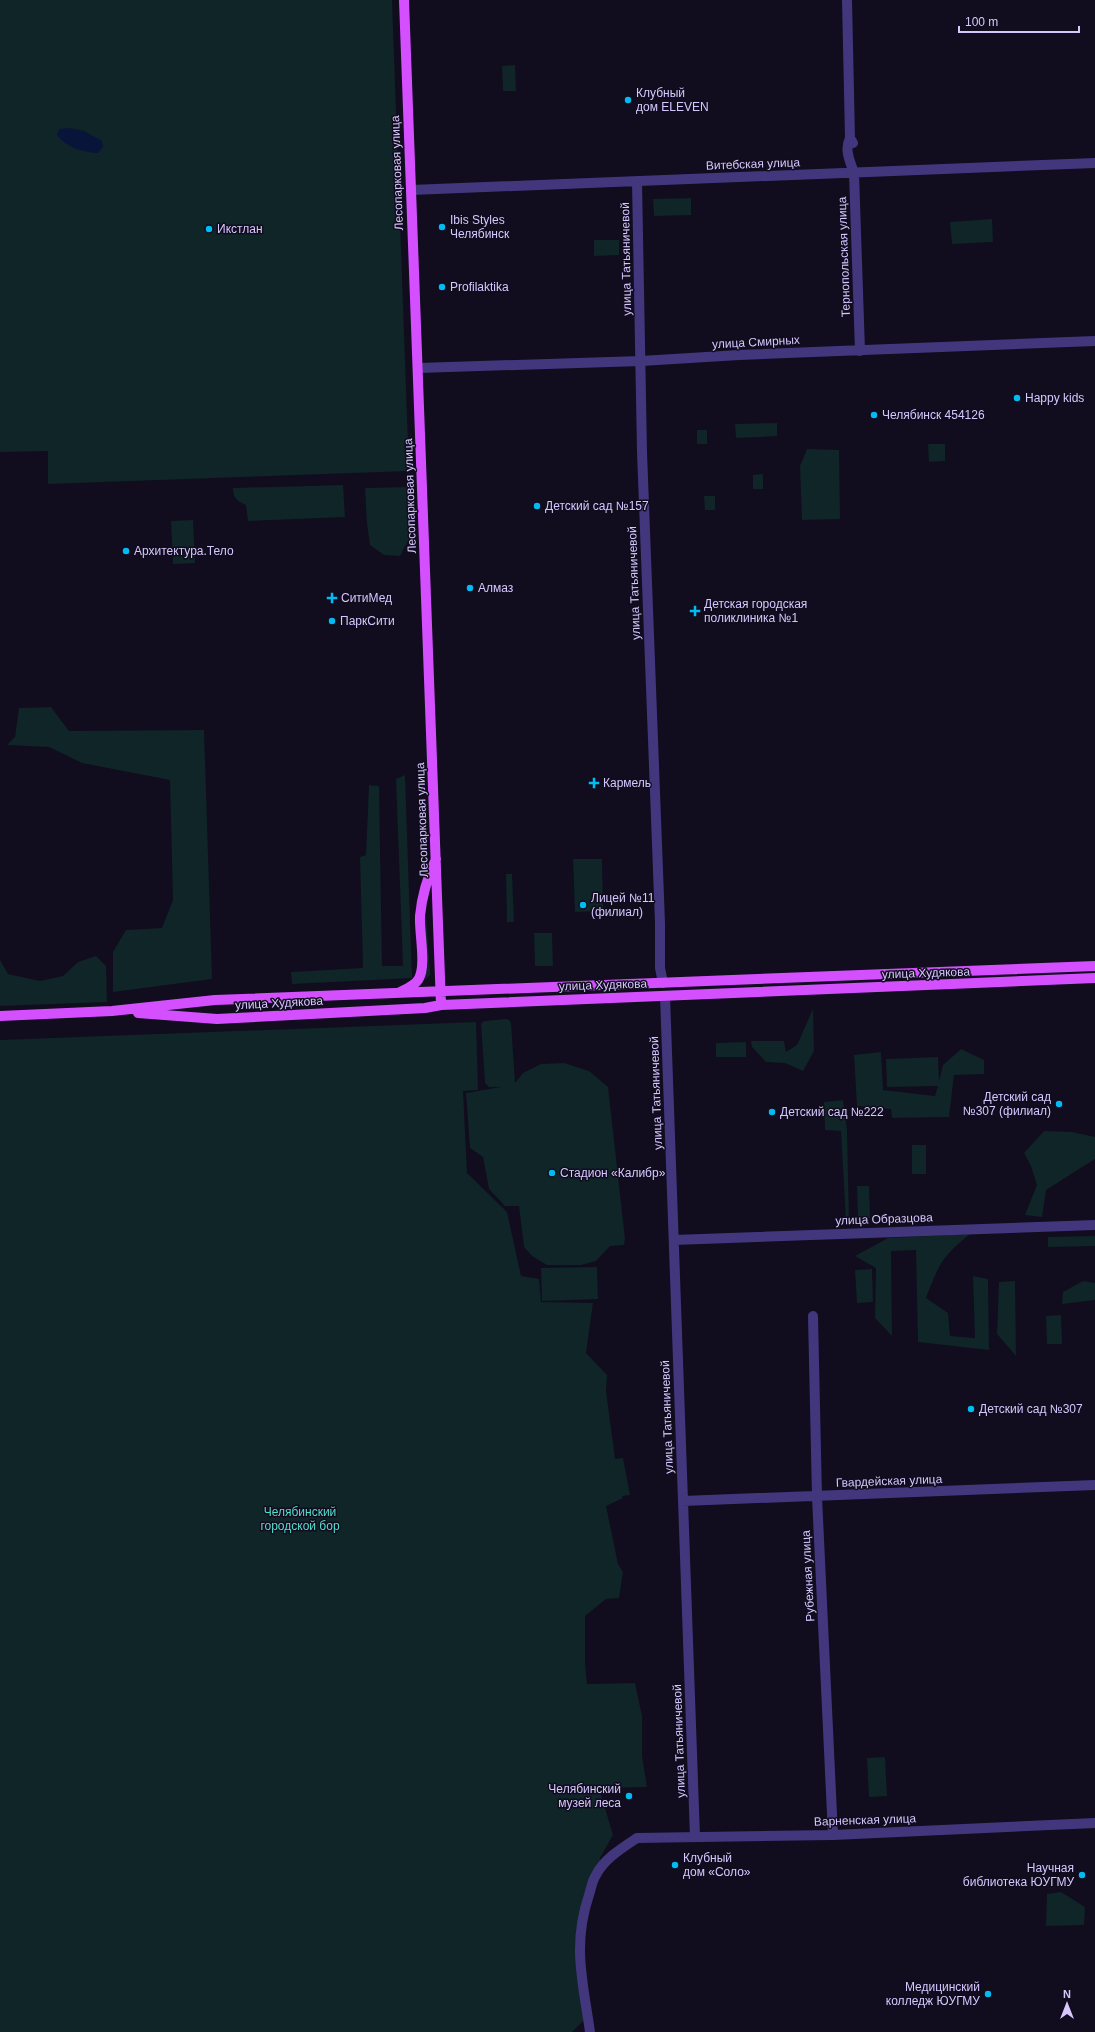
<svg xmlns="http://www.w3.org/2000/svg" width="1095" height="2032" font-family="Arial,sans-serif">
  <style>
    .green { fill: #0f2527 }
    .water { fill: #09143a }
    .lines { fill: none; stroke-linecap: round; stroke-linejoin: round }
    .minor { stroke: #42377d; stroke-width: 10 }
    .major { stroke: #d450ff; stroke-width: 10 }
    .poi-dot { fill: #01bbf3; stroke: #110c1e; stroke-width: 1.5 }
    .labels { text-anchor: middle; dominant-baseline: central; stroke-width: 3; stroke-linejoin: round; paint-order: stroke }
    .poi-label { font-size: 12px; fill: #d6c8ff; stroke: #110c1e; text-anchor: start }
    .street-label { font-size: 12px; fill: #d6c8ff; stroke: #110c1e }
    .park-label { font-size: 12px; fill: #55decd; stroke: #110c1e }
  </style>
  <rect width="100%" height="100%" fill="#110c1e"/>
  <path class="green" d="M 0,0 L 392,0 L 409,471 L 48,484 L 48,451 L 0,452 Z
    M 515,65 L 516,91 L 503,91 L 502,66 Z
    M 691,198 L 691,215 L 654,216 L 653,199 Z
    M 992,219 L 993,242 L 952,244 L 950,222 Z
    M 594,240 L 619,240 L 619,255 L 594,256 Z
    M 777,423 L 777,436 L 736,438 L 735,424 Z
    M 697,430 L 707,430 L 707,444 L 697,444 Z
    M 928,444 L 945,444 L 945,461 L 929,462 Z
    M 807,449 L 839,450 L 840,519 L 802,520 L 800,466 Z
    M 763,474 L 763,489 L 753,489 L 753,475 Z
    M 343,485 L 345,517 L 248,521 L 246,505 C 237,501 233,498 233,488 Z
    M 413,487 L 415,528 L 400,556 L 384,555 L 370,545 L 367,524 L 365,488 Z
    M 704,496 L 715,496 L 715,510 L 705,510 Z
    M 193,520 L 195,563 L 173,564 L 171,521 Z
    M 51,707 L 69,731 L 204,730 L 212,979 L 113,992 L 113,952 L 126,930 L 162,928 L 173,900 L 170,780 L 82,763 L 49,747 L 7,745 L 15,737 L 19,708 Z
    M 405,775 L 412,978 L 292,984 L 291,972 L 363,968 L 360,857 L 366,855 L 369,785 L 379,786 L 382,966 L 403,966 L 396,779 Z
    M 573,859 L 602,859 L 603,911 L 575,912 Z
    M 506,874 L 512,874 L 514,922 L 507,922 Z
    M 426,915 L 430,970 L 430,975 L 425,980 L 425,917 Z
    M 534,933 L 552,933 L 553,966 L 535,966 Z
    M 96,956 L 106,966 L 107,1002 L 0,1006 L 0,960 L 8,974 L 40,981 L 63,976 L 78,962 Z
    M 813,1009 L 814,1051 L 803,1071 L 785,1063 L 766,1062 L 752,1047 L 751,1041 L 784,1041 L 786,1052 L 797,1045 Z
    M 506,1019 L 509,1020 L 511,1023 L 515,1083 L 523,1073 L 541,1064 L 564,1063 L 589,1071 L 608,1087 L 625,1239 L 624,1245 L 610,1246 L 596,1261 L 581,1265 L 547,1265 L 532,1256 L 524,1247 L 519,1206 L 505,1206 L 489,1189 L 483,1157 L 470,1148 L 466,1093 L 501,1087 L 489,1087 L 485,1083 L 481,1023 L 485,1021 Z
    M 476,1022 L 478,1090 L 463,1091 L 467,1173 L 507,1212 L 521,1276 L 539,1279 L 541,1302 L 593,1303 L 586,1353 L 607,1375 L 606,1391 L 615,1459 L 623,1458 L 630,1495 L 622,1496 L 623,1498 L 606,1506 L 618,1564 L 623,1572 L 619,1598 L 606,1599 L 585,1616 L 585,1664 L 587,1684 L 635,1683 L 642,1716 L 642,1756 L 647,1787 L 599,1788 L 613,1835 L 600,1858 L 601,1862 L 577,1933 L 584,2020 L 572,2032 L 0,2032 L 0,1040 Z
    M 746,1042 L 746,1057 L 716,1057 L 716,1043 Z
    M 961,1049 L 984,1060 L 984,1074 L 954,1075 L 949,1117 L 892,1118 L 891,1109 L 857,1106 L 854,1055 L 881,1052 L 883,1090 L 935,1096 L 938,1086 L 887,1087 L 886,1059 L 938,1057 L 939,1081 L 943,1065 Z
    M 843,1100 L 847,1130 L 849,1221 L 846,1221 L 841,1131 L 825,1130 L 824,1102 Z
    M 1044,1131 L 1072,1132 L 1095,1137 L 1095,1159 L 1046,1190 L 1042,1217 L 1025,1215 L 1037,1185 L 1031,1166 L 1024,1153 Z
    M 912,1145 L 926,1145 L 926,1174 L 912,1174 Z
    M 857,1186 L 869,1186 L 870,1218 L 858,1219 Z
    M 970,1234 C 942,1257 939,1264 926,1298 L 948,1313 L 950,1336 L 975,1338 L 973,1276 L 988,1279 L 989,1350 L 918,1342 L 916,1250 L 891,1251 L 892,1336 L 875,1318 L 876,1268 L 855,1256 L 888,1238 Z
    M 1095,1236 L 1095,1246 L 1048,1247 L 1048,1237 Z
    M 597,1267 L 598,1299 L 542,1301 L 541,1268 Z
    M 872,1269 L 873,1302 L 857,1303 L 855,1270 Z
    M 1015,1281 L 1016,1356 L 997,1334 L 999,1282 Z
    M 1083,1281 L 1095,1283 L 1095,1300 L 1062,1304 L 1063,1292 Z
    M 1061,1315 L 1062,1344 L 1047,1344 L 1046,1316 Z
    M 885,1757 L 887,1796 L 869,1797 L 867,1758 Z
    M 1061,1892 L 1085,1907 L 1084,1925 L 1046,1926 L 1047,1894 Z"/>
  <path class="water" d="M 69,128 L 84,131 L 102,141 L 103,147 L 98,153 C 82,152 66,147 57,135 L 59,129 Z"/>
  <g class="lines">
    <path class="minor" d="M 847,0 L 850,138 L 853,143
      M 850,138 C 844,150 850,161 854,173 L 860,351
      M 637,181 L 642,452 L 660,923 L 660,968 L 663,983
      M 411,190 L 1095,163
      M 418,368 L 641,361 L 739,355 L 1095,341
      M 665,996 L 695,1837
      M 674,1240 L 1095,1225
      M 813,1316 L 817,1497 L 833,1835
      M 683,1501 L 1095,1485
      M 590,2032 C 583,1982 572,1945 589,1895 C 591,1889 592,1881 596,1875 C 604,1859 622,1848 637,1838 L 833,1835 L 1095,1823"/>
    <path class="major" d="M 404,0 L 441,1005
      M 400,992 C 406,989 414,986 418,980 C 427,967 419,933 420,916 C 422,895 427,878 436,859
      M 138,1013 L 217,1019 L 425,1008 L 441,1005 L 1095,978
      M 0,1016 L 112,1011 L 215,1000 L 1095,966"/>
  </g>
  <g class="poi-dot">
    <circle cx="628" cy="100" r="4"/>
    <circle cx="442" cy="227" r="4"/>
    <circle cx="209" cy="229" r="4"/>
    <circle cx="442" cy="287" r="4"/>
    <circle cx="1017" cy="398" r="4"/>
    <circle cx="874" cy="415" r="4"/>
    <circle cx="537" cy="506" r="4"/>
    <circle cx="126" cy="551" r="4"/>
    <circle cx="470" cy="588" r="4"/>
    <path d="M330 592h4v4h4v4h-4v4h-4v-4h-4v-4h4z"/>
    <path d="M693 605h4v4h4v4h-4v4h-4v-4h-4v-4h4z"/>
    <circle cx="332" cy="621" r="4"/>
    <path d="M592 777h4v4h4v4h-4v4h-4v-4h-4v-4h4z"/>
    <circle cx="583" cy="905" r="4"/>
    <circle cx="1059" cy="1104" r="4"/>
    <circle cx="772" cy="1112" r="4"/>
    <circle cx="552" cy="1173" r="4"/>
    <circle cx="971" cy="1409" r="4"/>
    <circle cx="629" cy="1796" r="4"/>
    <circle cx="675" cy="1865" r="4"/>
    <circle cx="1082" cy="1875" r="4"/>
    <circle cx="988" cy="1994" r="4"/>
  </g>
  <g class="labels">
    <g class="poi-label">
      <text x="636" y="93">Клубный<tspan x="636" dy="14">дом ELEVEN</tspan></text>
      <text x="450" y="220">Ibis Styles<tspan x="450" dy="14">Челябинск</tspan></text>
      <text x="217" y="229">Икстлан</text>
      <text x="450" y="287">Profilaktika</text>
      <text x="1025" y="398">Happy kids</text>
      <text x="882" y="415">Челябинск 454126</text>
      <text x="545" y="506">Детский сад №157</text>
      <text x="134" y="551">Архитектура.Тело</text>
      <text x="478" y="588">Алмаз</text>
      <text x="341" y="598">СитиМед</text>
      <text x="704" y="604">Детская городская<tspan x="704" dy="14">поликлиника №1</tspan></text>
      <text x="340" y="621">ПаркСити</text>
      <text x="603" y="783">Кармель</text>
      <text x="591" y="898">Лицей №11<tspan x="591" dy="14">(филиал)</tspan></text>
      <text x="1051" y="1097" text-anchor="end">Детский сад<tspan x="1051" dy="14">№307 (филиал)</tspan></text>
      <text x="780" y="1112">Детский сад №222</text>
      <text x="560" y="1173">Стадион «Калибр»</text>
      <text x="979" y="1409">Детский сад №307</text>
      <text x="621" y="1789" text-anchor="end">Челябинский<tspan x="621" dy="14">музей леса</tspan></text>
      <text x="683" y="1858">Клубный<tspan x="683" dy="14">дом «Соло»</tspan></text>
      <text x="1074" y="1868" text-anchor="end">Научная<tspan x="1074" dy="14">библиотека ЮУГМУ</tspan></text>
      <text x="980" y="1987" text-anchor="end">Медицинский<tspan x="980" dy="14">колледж ЮУГМУ</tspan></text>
    </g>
    <g class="street-label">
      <text transform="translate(753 164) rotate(-2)">Витебская улица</text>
      <text transform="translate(397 173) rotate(-92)">Лесопарковая улица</text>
      <text transform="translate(844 257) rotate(-92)">Тернопольская улица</text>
      <text transform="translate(626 259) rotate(-91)">улица Татьяничевой</text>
      <text transform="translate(756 342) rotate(-3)">улица Смирных</text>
      <text transform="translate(410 496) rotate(-92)">Лесопарковая улица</text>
      <text transform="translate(634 583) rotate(-92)">улица Татьяничевой</text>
      <text transform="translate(422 820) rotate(-92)">Лесопарковая улица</text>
      <text transform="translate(926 973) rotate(-2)">улица Худякова</text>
      <text transform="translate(603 985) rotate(-2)">улица Худякова</text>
      <text transform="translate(279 1003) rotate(-3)">улица Худякова</text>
      <text transform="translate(656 1093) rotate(-92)">улица Татьяничевой</text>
      <text transform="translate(884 1219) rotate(-2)">улица Образцова</text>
      <text transform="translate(667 1417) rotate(-92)">улица Татьяничевой</text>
      <text transform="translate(889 1481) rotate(-2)">Гвардейская улица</text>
      <text transform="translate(808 1576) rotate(-93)">Рубежная улица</text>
      <text transform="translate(679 1741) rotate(-92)">улица Татьяничевой</text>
      <text transform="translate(865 1820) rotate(-2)">Варненская улица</text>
    </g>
    <g class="park-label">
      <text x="300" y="1512">Челябинский<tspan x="300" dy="14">городской бор</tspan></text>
    </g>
  </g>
  <g transform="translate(1067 2004)" stroke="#110c1e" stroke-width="3" paint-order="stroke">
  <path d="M0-3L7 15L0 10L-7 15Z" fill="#d6c8ff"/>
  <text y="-6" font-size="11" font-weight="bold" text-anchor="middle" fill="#d6c8ff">N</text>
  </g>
  <path d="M959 26v6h120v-6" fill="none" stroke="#d6c8ff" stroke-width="2"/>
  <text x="965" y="26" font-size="12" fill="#d6c8ff" stroke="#110c1e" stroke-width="3" paint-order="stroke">100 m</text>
</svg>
